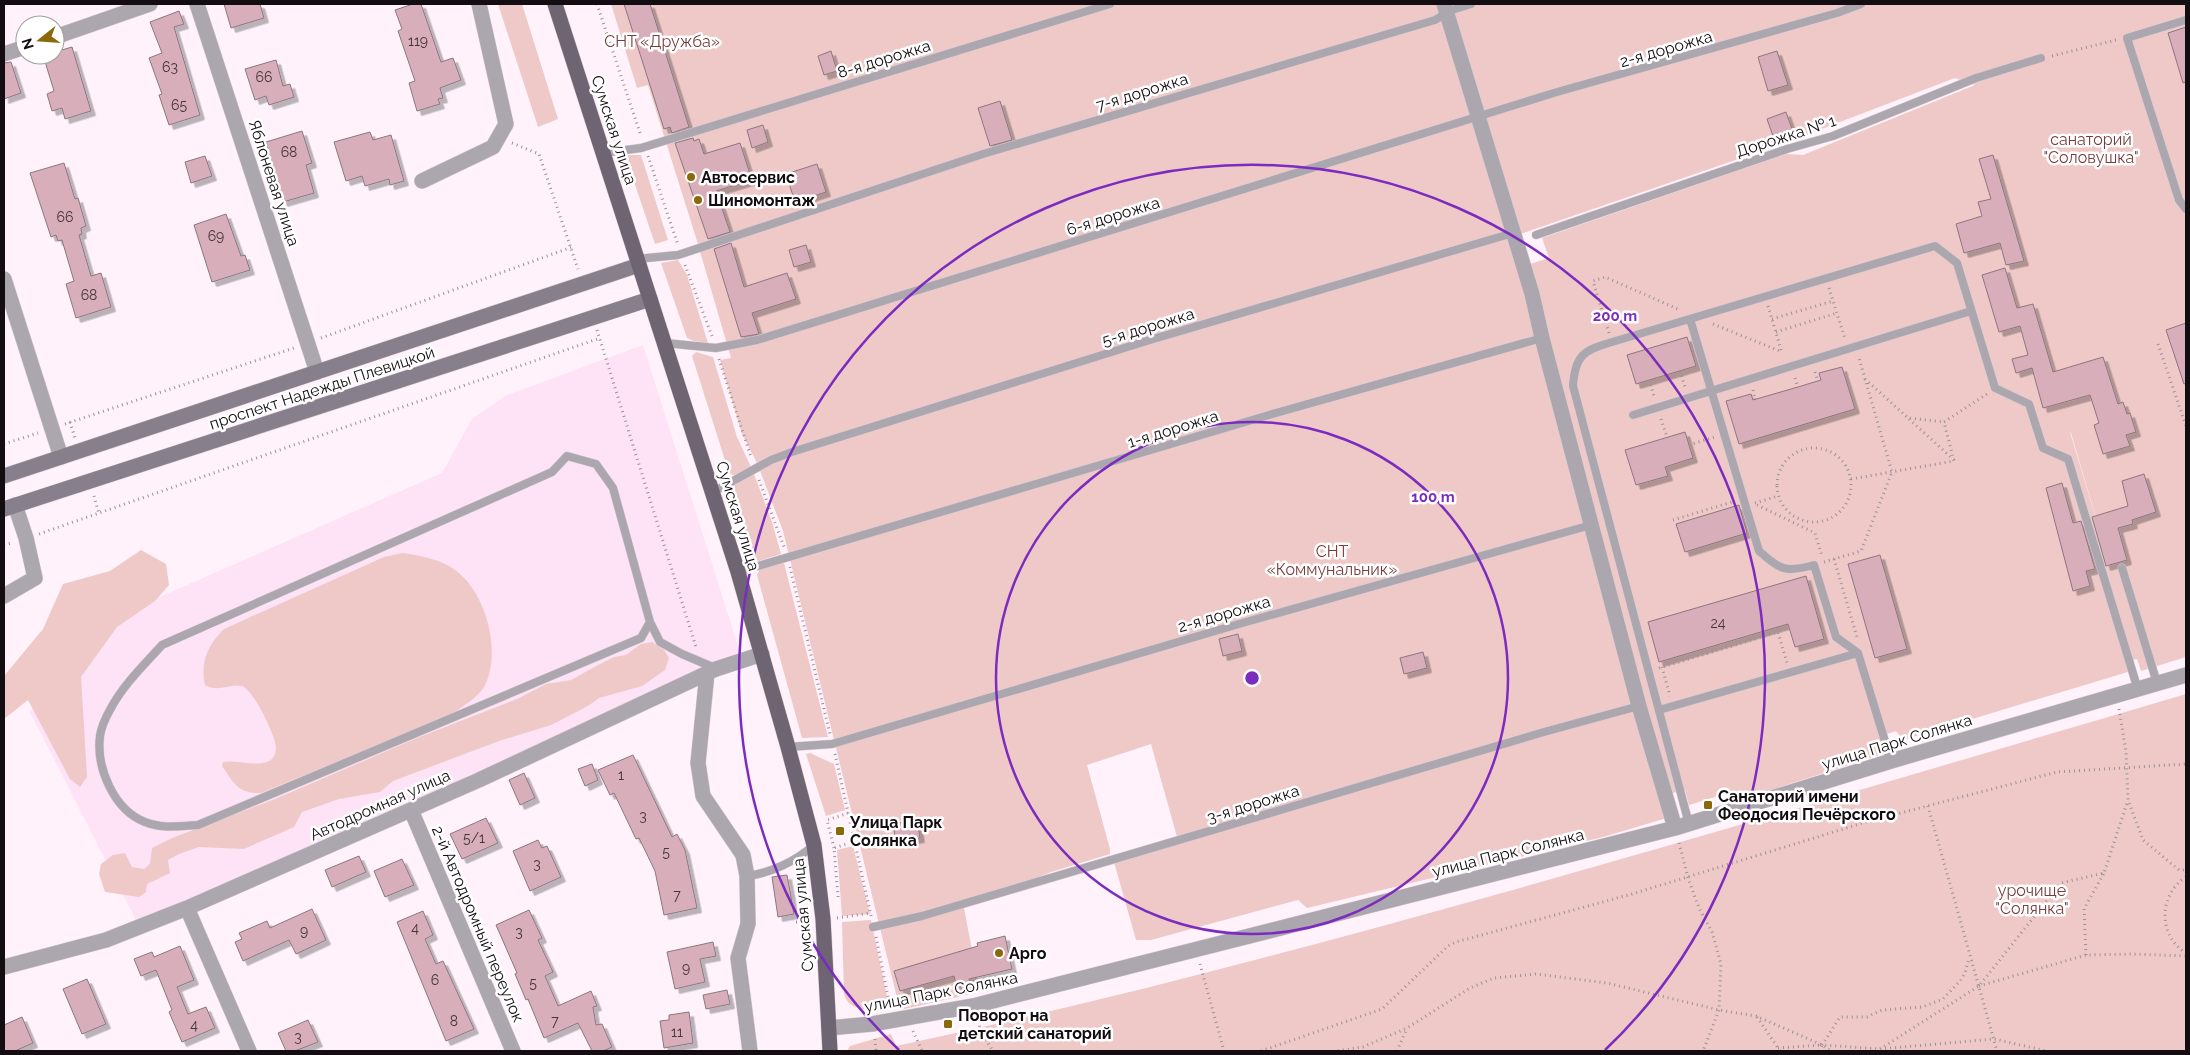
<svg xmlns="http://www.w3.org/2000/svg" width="2190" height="1055" font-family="Raleway,sans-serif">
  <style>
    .built { fill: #fee2f6 }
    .green { fill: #eec9c8; fill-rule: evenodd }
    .building { fill: #d9aebb; stroke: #8c767d; filter: url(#shadow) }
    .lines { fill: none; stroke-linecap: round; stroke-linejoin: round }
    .service-casing { stroke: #d9cdd6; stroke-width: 9 }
    .minor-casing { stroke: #d9cdd6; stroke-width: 16 }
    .secondary-casing { stroke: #d9cdd6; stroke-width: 16 }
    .primary-casing { stroke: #d9cdd6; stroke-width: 16 }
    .path { stroke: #9b9198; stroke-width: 3; stroke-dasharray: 1 4; stroke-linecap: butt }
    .service { stroke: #aca6ae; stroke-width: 8 }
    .minor { stroke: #aca6ae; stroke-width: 15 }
    .secondary { stroke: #877f8b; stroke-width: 15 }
    .primary { stroke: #6e6472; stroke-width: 15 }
    .ring { fill: none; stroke: #7b2cbf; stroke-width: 2.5 }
    .poi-dot { fill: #8b6809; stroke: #fff; stroke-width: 2 }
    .labels { text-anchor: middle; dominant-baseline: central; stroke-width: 5; stroke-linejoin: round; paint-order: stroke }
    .number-label { font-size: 14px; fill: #44343c }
    .park-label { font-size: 16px; fill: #773c3d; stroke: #fff }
    .street-label { font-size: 16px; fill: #130c11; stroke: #fff }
    .poi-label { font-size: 16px; font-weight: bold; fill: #130c11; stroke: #fff; text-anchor: start }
    .centre { fill: #7b2cbf; stroke: #fff; stroke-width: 2.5 }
    .ring-label { font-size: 15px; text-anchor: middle; font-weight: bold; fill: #7b2cbf; stroke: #fff; stroke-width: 5; stroke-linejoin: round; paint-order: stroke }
  </style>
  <defs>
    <filter id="shadow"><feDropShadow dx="4.5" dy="4.5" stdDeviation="0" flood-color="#0004"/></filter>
  </defs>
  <rect width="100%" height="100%" fill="#fff2fb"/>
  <path class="built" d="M 643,345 L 744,665 L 139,926 L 30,712 L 67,663 L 123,613 L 442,473 L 472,419 L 507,395 Z"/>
  <path class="green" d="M 498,4 L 522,4 L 558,119 L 538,127 Z
    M 611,4 L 2186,4 L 2186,657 L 2141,671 L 2137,659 L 2128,661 L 2131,671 L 1903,740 L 1896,731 L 1881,736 L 1886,753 L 1737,801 L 1728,793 L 1689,805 L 1685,790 L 1668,794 L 1530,264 L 1549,258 L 1542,238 L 1786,154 L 1803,155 L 1975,85 L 1955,78 L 1785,143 L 1512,237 L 1670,817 L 1603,837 L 1307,908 L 1298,900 L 1151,940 L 1136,940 L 1114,862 L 1179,844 L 1151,744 L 1087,765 L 1110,849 L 1110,854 L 1051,872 L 964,908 L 980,992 L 900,1010 L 783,531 L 757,463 L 742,434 L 720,360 L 731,358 L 697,241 L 648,85 L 637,88 ZM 2070,432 L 2071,433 L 2109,562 Z
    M 625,155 L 641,155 L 668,240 L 655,244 Z
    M 678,260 L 687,275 L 708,343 L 694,341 L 687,338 L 661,263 Z
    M 696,352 L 713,357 L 737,437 L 751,467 L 735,476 L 729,473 L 692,356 Z
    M 754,474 L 772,522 L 781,554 L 759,561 L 753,559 L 733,488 L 736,484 Z
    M 141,550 L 166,564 L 169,585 L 155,601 L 117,627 L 81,677 L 87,777 L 80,787 L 70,779 L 28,700 L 4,719 L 4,676 L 43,629 L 63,584 L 110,571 Z
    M 403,553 C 422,556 445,560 460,574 C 487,597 502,655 484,687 C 476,699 463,706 452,714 L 261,793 C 238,794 234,783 222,766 L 223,762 C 236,759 260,769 272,759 C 274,757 276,752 276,749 C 277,738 253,689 242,686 C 228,683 220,693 205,685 C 200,661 208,645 224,629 L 384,557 Z
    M 784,563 L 828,737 L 802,738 L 757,575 L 760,569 Z
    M 652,642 L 664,650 L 669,658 L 665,670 L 642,686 L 599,698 L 588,706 L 551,725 L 499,741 L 393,781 L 380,792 L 339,799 L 302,812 L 294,827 L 244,849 L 199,847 L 179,854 L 168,860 L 170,873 L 147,884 L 146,892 L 139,897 L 105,892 L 99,874 L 101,864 L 113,855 L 125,853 L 132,867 L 144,869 L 150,864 L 152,848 L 172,838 L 275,799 L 417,738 L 517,699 L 546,684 L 571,680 L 598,665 L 614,657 L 626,655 L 641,644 Z
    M 2186,694 L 2186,1051 L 847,1051 L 850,1046 L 891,1034 L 896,1046 C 1099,1003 1301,949 1502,893 C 1730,829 1958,761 2186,694 Z
    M 810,753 L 834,764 L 845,810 L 826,816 L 806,754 Z
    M 853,846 L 870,914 L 842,916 L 837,850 Z
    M 871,920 L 889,1006 L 884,1011 C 869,1009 849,1012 844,994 L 842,922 Z"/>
  <path class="building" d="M 224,4 L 260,4 L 264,18 L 231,28 Z
    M 413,4 L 421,4 L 441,62 L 453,58 L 461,80 L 440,88 L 443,98 L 438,99 L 440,104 L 417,111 L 409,83 L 415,81 L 398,31 L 402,29 L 395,10 Z
    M 624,4 L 650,4 L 689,127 L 672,133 L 670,127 L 664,129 Z
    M 179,11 L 184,24 L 174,27 L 200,115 L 169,125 L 159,95 L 162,94 L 149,58 L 162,53 L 150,22 Z
    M 2186,27 L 2186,82 L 2183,83 L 2168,33 Z
    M 72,47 L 91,111 L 65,119 L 62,108 L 52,111 L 47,94 L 54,91 L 43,55 L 55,55 L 55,52 Z
    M 831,51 L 837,71 L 824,75 L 818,56 Z
    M 1777,51 L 1788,85 L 1768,91 L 1758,57 Z
    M 276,60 L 283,86 L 290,84 L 294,97 L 269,105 L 266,96 L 255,100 L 245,69 Z
    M 11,62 L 21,93 L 4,99 L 4,63 Z
    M 1000,101 L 1012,140 L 990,146 L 978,108 Z
    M 1786,112 L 1792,129 L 1773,136 L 1767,119 Z
    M 763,125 L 768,142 L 752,148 L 747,130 Z
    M 302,131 L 312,163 L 306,165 L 314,193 L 283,202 L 266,142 Z
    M 370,132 L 373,140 L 391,135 L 404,181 L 390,185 L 389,179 L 365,186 L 362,176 L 346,181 L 334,142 Z
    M 693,138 L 694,141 L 699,139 L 704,154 L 740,143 L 752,180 L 716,191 L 730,232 L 708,239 L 675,143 Z
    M 1993,155 L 2024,261 L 2006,265 L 2000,243 L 1964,253 L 1956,224 L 1982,216 L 1978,202 L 1991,199 L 1979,159 Z
    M 205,156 L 212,176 L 191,183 L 185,162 Z
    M 64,163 L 75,199 L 78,198 L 86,226 L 81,228 L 82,234 L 79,235 L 91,276 L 101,273 L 111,307 L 76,318 L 66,284 L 74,281 L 62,240 L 58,241 L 56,235 L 51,237 L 30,173 Z
    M 817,164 L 826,192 L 795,202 L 786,174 Z
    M 226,214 L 241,256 L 245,255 L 250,270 L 212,282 L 194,225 Z
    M 731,243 L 744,287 L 787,273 L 796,299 L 752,313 L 759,334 L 741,337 L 714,249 Z
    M 806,245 L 811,262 L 794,267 L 789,250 Z
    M 2005,268 L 2017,308 L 2033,304 L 2053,372 L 2103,357 L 2118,404 L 2123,402 L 2127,414 L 2130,413 L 2136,432 L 2126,435 L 2130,446 L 2103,454 L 2094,425 L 2099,423 L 2090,395 L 2043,408 L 2032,368 L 2016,373 L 2012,359 L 2028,355 L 2020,326 L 1999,332 L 1982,275 Z
    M 2186,323 L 2186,383 L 2184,384 L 2166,330 Z
    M 1687,337 L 1696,366 L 1636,384 L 1627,355 Z
    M 1842,367 L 1855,409 L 1739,444 L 1726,401 L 1751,394 L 1753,400 L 1798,387 L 1821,380 L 1819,373 Z
    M 1685,432 L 1693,458 L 1665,467 L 1668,476 L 1636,485 L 1625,450 Z
    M 2144,474 L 2156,512 L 2132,520 L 2133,524 L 2118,528 L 2127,560 L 2106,566 L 2092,517 L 2128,506 L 2122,481 Z
    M 2062,483 L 2073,523 L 2081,521 L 2095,569 L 2086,571 L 2090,586 L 2073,591 L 2046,488 Z
    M 1739,505 L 1747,533 L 1685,552 L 1676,524 Z
    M 1880,555 L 1907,649 L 1875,658 L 1848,564 Z
    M 1806,576 L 1824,639 L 1795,647 L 1788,624 L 1659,662 L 1648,622 Z
    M 1238,634 L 1242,651 L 1223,656 L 1219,639 Z
    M 1423,652 L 1427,668 L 1404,674 L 1400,658 Z
    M 633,755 L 672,837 L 677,834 L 685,850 L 697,908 L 664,915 L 655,871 L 639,838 L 636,839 L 614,793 L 610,795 L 598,770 Z
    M 592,764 L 598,780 L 585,786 L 578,769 Z
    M 524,773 L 535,798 L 520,805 L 509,780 Z
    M 486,818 L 498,843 L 462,859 L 450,834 Z
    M 917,820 L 920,838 L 896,842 L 893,824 Z
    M 538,840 L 542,848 L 547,846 L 561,877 L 530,891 L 513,851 Z
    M 359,856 L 366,872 L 332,887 L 325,870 Z
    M 402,859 L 414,885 L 385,897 L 374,871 Z
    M 787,875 L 794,914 L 778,917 L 772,877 Z
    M 312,909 L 326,940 L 296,954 L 289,940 L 243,961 L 235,942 L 242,939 L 239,933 L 267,921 L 270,928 Z
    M 529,910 L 542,938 L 538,940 L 553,972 L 545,976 L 558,1006 L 591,991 L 597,1006 L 593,1007 L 596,1025 L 602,1024 L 612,1047 L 603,1051 L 592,1051 L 578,1023 L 544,1038 L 528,999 L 526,1000 L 515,974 L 517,973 L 496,925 Z
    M 423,911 L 433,935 L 425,939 L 436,964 L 443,961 L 474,1029 L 446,1041 L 397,922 Z
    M 1005,936 L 1012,969 L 969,979 L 970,984 L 957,988 L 954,976 L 900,991 L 894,971 L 978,946 L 977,943 Z
    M 713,942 L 716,956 L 700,959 L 705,982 L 675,989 L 667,952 Z
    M 180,946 L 194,980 L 177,987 L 188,1014 L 206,1007 L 215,1028 L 182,1042 L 169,1012 L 172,1010 L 156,970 L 141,976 L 134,959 L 152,952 L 154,957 Z
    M 87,979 L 106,1024 L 82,1034 L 63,989 Z
    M 727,990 L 730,1004 L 706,1009 L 703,995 Z
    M 689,1012 L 693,1043 L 664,1048 L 660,1021 L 669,1020 L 669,1015 Z
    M 22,1017 L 33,1043 L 15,1051 L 4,1051 L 4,1025 Z
    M 308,1020 L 318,1042 L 295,1051 L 286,1051 L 278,1033 Z"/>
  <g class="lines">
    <defs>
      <path id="service" d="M 2186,20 L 2127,38 L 2179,200 L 2186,209
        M 603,153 L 641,148 L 1110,4
        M 1536,235 L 1787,149 L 1833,136 L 1976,78 L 2041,58
        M 637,259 L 678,255 L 983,154 L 1435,20 L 1452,10 L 1471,4
        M 1690,319 L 1759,551 C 1781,570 1785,573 1814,565 L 1836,637 L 1858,653
        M 665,343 L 716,348 L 757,340 L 1557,92 L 1837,13 L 1861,4
        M 1633,415 L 1971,311
        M 567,456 L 596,464 L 613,488 L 650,622 L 641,638 L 198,825 C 181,826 162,829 145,822 C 114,810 96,768 100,736 C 101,728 107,715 111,708 C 124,684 144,665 162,645 L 552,472 Z
        M 713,492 L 771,460 L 792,452 L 1150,340 L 1513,233
        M 2122,568 L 2157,683
        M 738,572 L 1269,415 L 1542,338
        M 650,622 L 660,642 L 682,654 L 715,668
        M 1659,710 L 1858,653 L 1891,761
        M 788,747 L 832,744 L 1239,624 L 1591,525
        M 1689,824 L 1573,386 C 1575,355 1584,350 1612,342 L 1935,246 L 1957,263 L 1995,388 L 2029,404 L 2043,448 L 2068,459 L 2138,690
        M 747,876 C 771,873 796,861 814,845
        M 873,927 L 922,916 L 1544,732 L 1639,706"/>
      <path id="minor" d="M 197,4 L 317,372
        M 1444,4 L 1532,294 L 1542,338 L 1639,706 L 1675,828
        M 55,37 L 150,4
        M 4,54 L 25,47
        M 422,181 L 493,147 L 506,124 L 479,4
        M 4,279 L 61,457
        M 4,596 L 35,578 L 26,538 L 15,505
        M 707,673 L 698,763 L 703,796 L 743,855 L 747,876 L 748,924 L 738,958 L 750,1051
        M 411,810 L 513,1051
        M 187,908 L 249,1051
        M 4,967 L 106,940 L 187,908 L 479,780 L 716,669 L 762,654
        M 829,1028 L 872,1024 L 973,1006 L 1675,828 L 1891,761 L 2186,675"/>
      <path id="secondary" d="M 4,476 L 639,265
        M 4,509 L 650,299"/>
      <path id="primary" d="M 555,4 L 738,572 L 788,747 L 814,845 L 823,919 L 830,1051"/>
    </defs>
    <use href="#service" class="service-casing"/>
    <use href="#minor" class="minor-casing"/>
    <use href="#secondary" class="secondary-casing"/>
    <use href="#primary" class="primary-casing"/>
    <path class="path" d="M 597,4 L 641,136
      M 2052,56 L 2116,40
      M 512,143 L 539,154 L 578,269
      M 648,156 L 678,245
      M 685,265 L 712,336
      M 1829,288 L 1845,339
      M 1768,306 L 1782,353
      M 1772,319 L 1833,301
      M 1713,324 L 1782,352
      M 597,330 L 696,647
      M 1776,332 L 1837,313
      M 1609,333 L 1593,281 L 1605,277 L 1680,310
      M 321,338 L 572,247
      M 2158,344 L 2186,426
      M 719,359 L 751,457
      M 1680,371 L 1685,387
      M 1815,372 L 1818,381
      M 1795,378 L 1798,387
      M 1865,379 L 1908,418 L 1944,422
      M 1649,380 L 1654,396
      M 1753,390 L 1755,399
      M 1661,419 L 1667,437
      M 1909,419 L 1954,460
      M 70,422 L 75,438
      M 65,424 L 294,348
      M 4,444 L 38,433
      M 1689,445 L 1715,437
      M1777 485a37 37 0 1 1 74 0a37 37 0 1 1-74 0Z
      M 1851,479 L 1954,461 L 1944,422 L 1987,394
      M 759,480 L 784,547
      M 94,496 L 99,514
      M 1755,503 L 1778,496
      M 1757,505 L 1815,533 L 1822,556
      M 1673,520 L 1732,502
      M 39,534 L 600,338
      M 4,545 L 12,543
      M 1834,559 L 1857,637
      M 1824,562 L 1861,551 L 1892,472 L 1859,358
      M 790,567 L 830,734
      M 1662,667 L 1670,696
      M 1659,668 L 1778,632 L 1787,663
      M 2119,709 L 2126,752 L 2128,800 L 2143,840 L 2179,870 L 2186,870
      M 835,754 L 871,916
      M 1928,806 L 1997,1051
      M 1679,843 L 1688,878 L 1699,908 L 1712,932 L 1721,964 L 1719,1010 L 1703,1051
      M 834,848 L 827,820 L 849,813
      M 2186,877 C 2158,895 2158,936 2186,953
      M 838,897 L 834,848 L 856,841
      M 837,918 L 871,913
      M 796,922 L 808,921
      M 876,937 L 890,1007
      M 2086,955 L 2084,909 L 2104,873
      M 1200,964 L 1224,1051
      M 1979,986 L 2086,955 L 2132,954 L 2186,956
      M 1757,1017 L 1780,1051
      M 978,1021 L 981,1032 L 993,1051
      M 913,1031 L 922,1051
      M 875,1039 L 876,1051
      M 1822,1045 L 1840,1017 L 1867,1017 L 1882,1010 L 1922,1007 L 1943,999 L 1960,981 L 1965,973 L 1969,958
      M 1778,1048 L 1821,1045
      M 1880,1049 L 1979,986 L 2061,883 L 2104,873 L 2128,800
      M 1261,1051 L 1382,1009 L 1448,946 L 1456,942 L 1632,894 L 1866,822 L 2057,772 L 2186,764
      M 1338,1051 L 1363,1047 L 1407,1028 L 1470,988 L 1494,978 L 1536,974 L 1607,983 L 1719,1010 L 1756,1016 L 1822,1045 L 1831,1051
      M 1397,1051 L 1407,1028
      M 1819,1051 L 1822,1045 L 1880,1049 L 1994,1039 L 2047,1051"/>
    <use href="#service" class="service"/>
    <use href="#minor" class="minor"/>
    <use href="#secondary" class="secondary"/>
    <use href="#primary" class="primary"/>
  </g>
  <g class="ring">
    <circle cx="1252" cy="678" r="256"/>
    <path d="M899 1050A513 513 0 1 1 1605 1050"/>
  </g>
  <g class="poi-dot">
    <circle cx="691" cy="177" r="5"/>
    <circle cx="698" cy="200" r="5"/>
    <rect x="1703" y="800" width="10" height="10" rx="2.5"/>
    <rect x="835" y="826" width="10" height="10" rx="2.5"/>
    <circle cx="999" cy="953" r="5"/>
    <rect x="943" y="1019" width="10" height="10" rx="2.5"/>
  </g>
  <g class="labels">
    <g class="number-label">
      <text x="418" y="41">119</text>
      <text x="170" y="67">63</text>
      <text x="264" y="77">66</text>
      <text x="179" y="105">65</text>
      <text x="289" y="152">68</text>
      <text x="65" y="217">66</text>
      <text x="216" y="236">69</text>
      <text x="89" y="295">68</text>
      <text x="1718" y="623">24</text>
      <text x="621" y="775">1</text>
      <text x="643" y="816">3</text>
      <text x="474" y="838">5/1</text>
      <text x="666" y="852">5</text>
      <text x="537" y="864">3</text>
      <text x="677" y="895">7</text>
      <text x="415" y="928">4</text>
      <text x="304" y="931">9</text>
      <text x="519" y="932">3</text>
      <text x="686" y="968">9</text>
      <text x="435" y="980">6</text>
      <text x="533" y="983">5</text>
      <text x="454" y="1021">8</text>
      <text x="555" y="1021">7</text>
      <text x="194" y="1025">4</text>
      <text x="677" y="1032">11</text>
      <text x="298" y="1037">3</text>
    </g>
    <g class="park-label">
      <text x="662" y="41">СНТ «Дружба»</text>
      <text x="2091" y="139">cанаторий<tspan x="2091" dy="18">"Соловушка"</tspan></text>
      <text x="1332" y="551">СНТ<tspan x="1332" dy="18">«Коммунальник»</tspan></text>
      <text x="2032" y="890">урочище<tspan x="2032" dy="18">"Солянка"</tspan></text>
    </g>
    <g class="street-label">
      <text transform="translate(1666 49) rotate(-16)">2-я дорожка</text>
      <text transform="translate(884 59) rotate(-17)">8-я дорожка</text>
      <text transform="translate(1142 92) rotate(-17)">7-я дорожка</text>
      <text transform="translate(614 130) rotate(72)">Сумская улица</text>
      <text transform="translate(1786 136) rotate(-18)">Дорожка № 1</text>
      <text transform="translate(274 183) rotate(72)">Яблоневая улица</text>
      <text transform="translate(1113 216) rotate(-17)">6-я дорожка</text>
      <text transform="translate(1148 327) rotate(-17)">5-я дорожка</text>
      <text transform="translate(322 388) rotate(-18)">проспект Надежды Плевицкой</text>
      <text transform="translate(1173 429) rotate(-17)">1-я дорожка</text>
      <text transform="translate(738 516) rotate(73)">Сумская улица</text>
      <text transform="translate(1224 614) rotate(-16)">2-я дорожка</text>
      <text transform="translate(1897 742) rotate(-17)">улица Парк Солянка</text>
      <text transform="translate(1253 804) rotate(-17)">3-я дорожка</text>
      <text transform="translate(380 805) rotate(-24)">Автодромная улица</text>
      <text transform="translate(1508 853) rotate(-14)">улица Парк Солянка</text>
      <text transform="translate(803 915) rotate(-95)">Сумская улица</text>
      <text transform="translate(478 924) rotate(67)">2-й Автодромный переулок</text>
      <text transform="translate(941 992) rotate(-11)">улица Парк Солянка</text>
    </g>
    <g class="poi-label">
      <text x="701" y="177">Автосервис</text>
      <text x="708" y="200">Шиномонтаж</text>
      <text x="1718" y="796">Санаторий имени<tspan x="1718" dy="18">Феодосия Печёрского</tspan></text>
      <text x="850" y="822">Улица Парк<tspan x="850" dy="18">Солянка</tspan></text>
      <text x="1009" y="953">Арго</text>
      <text x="958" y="1015">Поворот на<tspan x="958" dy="18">детский санаторий</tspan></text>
    </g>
  </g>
  <circle cx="1252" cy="678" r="8" class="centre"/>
  <g class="ring-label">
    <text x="1615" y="321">200 m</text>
    <text x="1433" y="502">100 m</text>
  </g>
  <rect width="2190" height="1055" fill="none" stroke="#130c11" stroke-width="10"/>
  <g transform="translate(40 40) rotate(253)"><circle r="24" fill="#ffffff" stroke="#a19ea0"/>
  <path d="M0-4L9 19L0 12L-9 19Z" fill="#8b6809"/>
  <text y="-8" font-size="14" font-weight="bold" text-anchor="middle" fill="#130c11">N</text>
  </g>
</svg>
